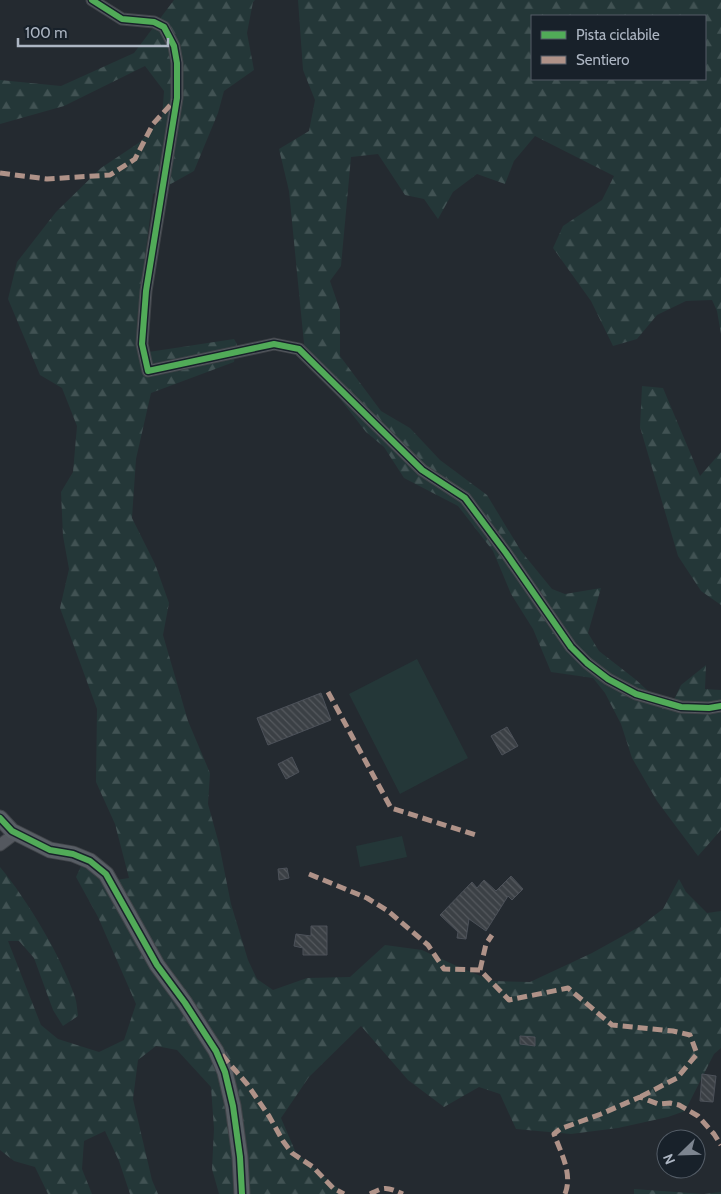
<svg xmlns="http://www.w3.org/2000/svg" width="721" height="1194" font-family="Cabin,sans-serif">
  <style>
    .forest { fill: url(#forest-firs); fill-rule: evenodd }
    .pitch { fill: #243738 }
    .building { fill: url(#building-back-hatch); stroke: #4c5159 }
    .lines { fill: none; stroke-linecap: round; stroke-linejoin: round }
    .street-casing { stroke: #404449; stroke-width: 13 }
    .secondary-casing { stroke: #404449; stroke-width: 17 }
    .street { stroke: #54585f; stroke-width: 11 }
    .secondary { stroke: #585d64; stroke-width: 15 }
    .quiet { stroke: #af9288; stroke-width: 5; stroke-dasharray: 10 5; stroke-linecap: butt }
    .cycleway-casing { stroke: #18212a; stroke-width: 9 }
    .cycleway { stroke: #51ab58; stroke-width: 6 }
  </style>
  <defs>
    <pattern id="forest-firs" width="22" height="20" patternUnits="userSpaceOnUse" patternTransform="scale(1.25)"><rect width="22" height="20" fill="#243738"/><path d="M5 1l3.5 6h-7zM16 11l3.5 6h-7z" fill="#415253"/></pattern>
    <pattern id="building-back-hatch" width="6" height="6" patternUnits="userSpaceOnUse" patternTransform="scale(1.25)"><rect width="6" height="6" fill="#3b4045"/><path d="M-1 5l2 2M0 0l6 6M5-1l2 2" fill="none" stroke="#55595e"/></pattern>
  </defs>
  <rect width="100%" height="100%" fill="#242a30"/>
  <path class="forest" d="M 174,0 L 255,0 L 253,2 L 247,33 L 254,70 L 224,91 L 218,113 L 194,171 L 153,194 L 137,320 L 142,353 L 234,339 L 237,344 L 234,362 L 151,393 L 136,459 L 132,518 L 155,564 L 169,603 L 163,635 L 188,721 L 210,773 L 208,804 L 219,844 L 231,904 L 248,960 L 257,979 L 273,990 L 307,978 L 350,977 L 385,945 L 422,950 L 461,968 L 493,981 L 530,982 L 592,953 L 639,927 L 663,909 L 679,879 L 686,892 L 707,913 L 721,911 L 721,1048 L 714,1054 L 685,1111 L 668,1117 L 618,1128 L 571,1134 L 516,1129 L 500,1094 L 479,1087 L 444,1107 L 408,1080 L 361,1026 L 309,1077 L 281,1118 L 296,1153 L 345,1194 L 219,1194 L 212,1169 L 214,1129 L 211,1087 L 177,1050 L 156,1046 L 138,1060 L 133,1099 L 152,1180 L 158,1194 L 130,1194 L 119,1161 L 105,1131 L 84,1141 L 82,1169 L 92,1194 L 48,1194 L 35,1167 L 14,1161 L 0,1150 L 0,867 C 28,901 61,956 75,997 C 77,1003 77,1010 78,1016 L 63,1026 L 53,1010 L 34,958 L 19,941 L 8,941 L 41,1025 L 58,1039 L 99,1052 L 124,1040 L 136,1004 L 98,917 L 76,877 L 81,866 L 110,881 L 129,878 L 115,824 L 96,782 L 97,709 L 60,608 L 69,569 L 63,536 L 61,492 L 73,472 L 77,426 L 62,388 L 40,375 L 8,299 L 17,262 L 56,212 L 101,168 L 140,142 L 162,118 L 164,91 L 145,66 L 64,106 L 0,124 L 0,80 L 61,86 L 134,53 Z
    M 298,0 L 721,0 L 721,334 L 717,311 L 712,300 L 686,301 L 657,315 L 637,339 L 613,346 L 591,301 L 553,248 L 563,226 L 602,200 L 614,176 L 535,136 L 514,161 L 505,184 L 477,174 L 453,192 L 438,219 L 424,199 L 405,195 L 378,154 L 351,157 L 341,266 L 330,281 L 340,310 L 340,356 L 381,411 L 410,428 L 440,460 L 487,495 L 521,551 L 552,589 L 565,594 L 601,588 L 588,633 L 599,651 L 635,679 L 669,710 L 681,685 L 706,665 L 705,689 L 721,690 L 721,830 L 698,856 L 657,801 L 632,758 L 621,724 L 605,693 L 593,678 L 551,672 L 533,629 L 511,594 L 493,551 L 458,506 L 404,478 L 384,447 L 366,432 L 305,354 L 289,191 L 279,149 L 309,131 L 315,100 L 303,70 ZM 532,16 L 705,16 L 705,79 L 532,79 Z
    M 642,386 L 663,388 L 700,476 L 721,452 L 721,605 L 701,591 L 678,556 L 640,427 Z
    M 634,1189 L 704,1194 L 721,1192 L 721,1194 L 634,1194 Z"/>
  <path class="pitch" d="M 417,659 L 468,758 L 400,794 L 349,694 Z
    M 402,836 L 407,857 L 360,867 L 356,846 Z"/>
  <path class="building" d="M 321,693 L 331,720 L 268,745 L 257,718 Z
    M 507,727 L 518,746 L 502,755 L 491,736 Z
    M 292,757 L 299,772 L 286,779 L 278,764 Z
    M 287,868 L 289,878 L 279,880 L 278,869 Z
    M 511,876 L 523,889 L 512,900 L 508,896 L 486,931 L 469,919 L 466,939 L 457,938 L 458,932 L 440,915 L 472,882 L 477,888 L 484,880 L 496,891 Z
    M 311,926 L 327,926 L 327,955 L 303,955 L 303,948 L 294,946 L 296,934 L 311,936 Z
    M 520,1036 L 535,1037 L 535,1046 L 520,1044 Z
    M 702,1074 L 716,1076 L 713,1102 L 700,1101 Z"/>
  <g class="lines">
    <defs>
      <path id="street" d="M 92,0 L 122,19 L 154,22 L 164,27 L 174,46 L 177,63 L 177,98 L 146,291 L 142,344 L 148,371 L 274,344 L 299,349 L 422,470 L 465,498 L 506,553 L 571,647 L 587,663 L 608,679 L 636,694 L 681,707 L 709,708 L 721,706
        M 0,845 L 16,833"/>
      <path id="secondary" d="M 0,818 L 12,831 L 50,850 L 73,854 L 90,861 L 106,874 L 157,965 L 185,1003 L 216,1051 L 225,1072 L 233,1106 L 240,1157 L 242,1194"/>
    </defs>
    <use href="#street" class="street-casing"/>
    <use href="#secondary" class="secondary-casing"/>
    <use href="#street" class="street"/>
    <use href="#secondary" class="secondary"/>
    <path class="quiet" d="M 0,173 L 47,179 L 110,175 L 135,159 L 153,124 L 175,100
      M 328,692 L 391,808 L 479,836
      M 309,874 L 367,898 L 388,911 L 428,945 L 444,969 L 480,970 L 509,1000 L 568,988 L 612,1025 L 673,1031 L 690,1035 L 697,1054 L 677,1078 L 640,1097
      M 480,970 L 486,944 L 492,935
      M 222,1055 L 247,1084 L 269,1116 L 283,1141 L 292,1153 L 313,1167 L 333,1188 L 344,1194
      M 370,1194 C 386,1186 386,1187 403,1194
      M 565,1194 C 573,1174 561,1153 554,1134 L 560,1129 L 601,1114 L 640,1097 L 658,1104 L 670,1103 L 679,1105 L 698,1116 L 714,1134 L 721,1145"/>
    <defs>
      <path id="cycleway" d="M 92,0 L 122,19 L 154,22 L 164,27 L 174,46 L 177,63 L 177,98 L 146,291 L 142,344 L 148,371 L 274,344 L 299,349 L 422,470 L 465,498 L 506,553 L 571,647 L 587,663 L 608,679 L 636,694 L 681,707 L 709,708 L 721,706
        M 0,818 L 12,831 L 50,850 L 73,854 L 90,861 L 106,874 L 157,965 L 185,1003 L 216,1051 L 225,1072 L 233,1106 L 240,1157 L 242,1194"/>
    </defs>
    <use href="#cycleway" class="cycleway-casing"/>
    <use href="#cycleway" class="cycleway"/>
  </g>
  <rect x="531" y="15" width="175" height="65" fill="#18212a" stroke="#545d67"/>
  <rect x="541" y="31" width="25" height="8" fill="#51ab58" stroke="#545d67"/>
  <text x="576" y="40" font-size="15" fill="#adb6c3">Pista ciclabile</text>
  <rect x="541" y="56" width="25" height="8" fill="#af9288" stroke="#545d67"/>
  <text x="576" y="65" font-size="15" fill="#adb6c3">Sentiero</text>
  <g transform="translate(681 1154) rotate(247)"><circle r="24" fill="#18212a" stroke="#545d67"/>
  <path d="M0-4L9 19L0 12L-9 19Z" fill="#7d8590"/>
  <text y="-8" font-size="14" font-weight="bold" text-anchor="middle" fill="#adb6c3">N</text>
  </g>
  <path d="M18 38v8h150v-8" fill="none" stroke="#adb6c3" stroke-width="2.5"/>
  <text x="25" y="38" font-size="15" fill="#adb6c3" stroke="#18212a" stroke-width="4" paint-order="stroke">100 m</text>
</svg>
